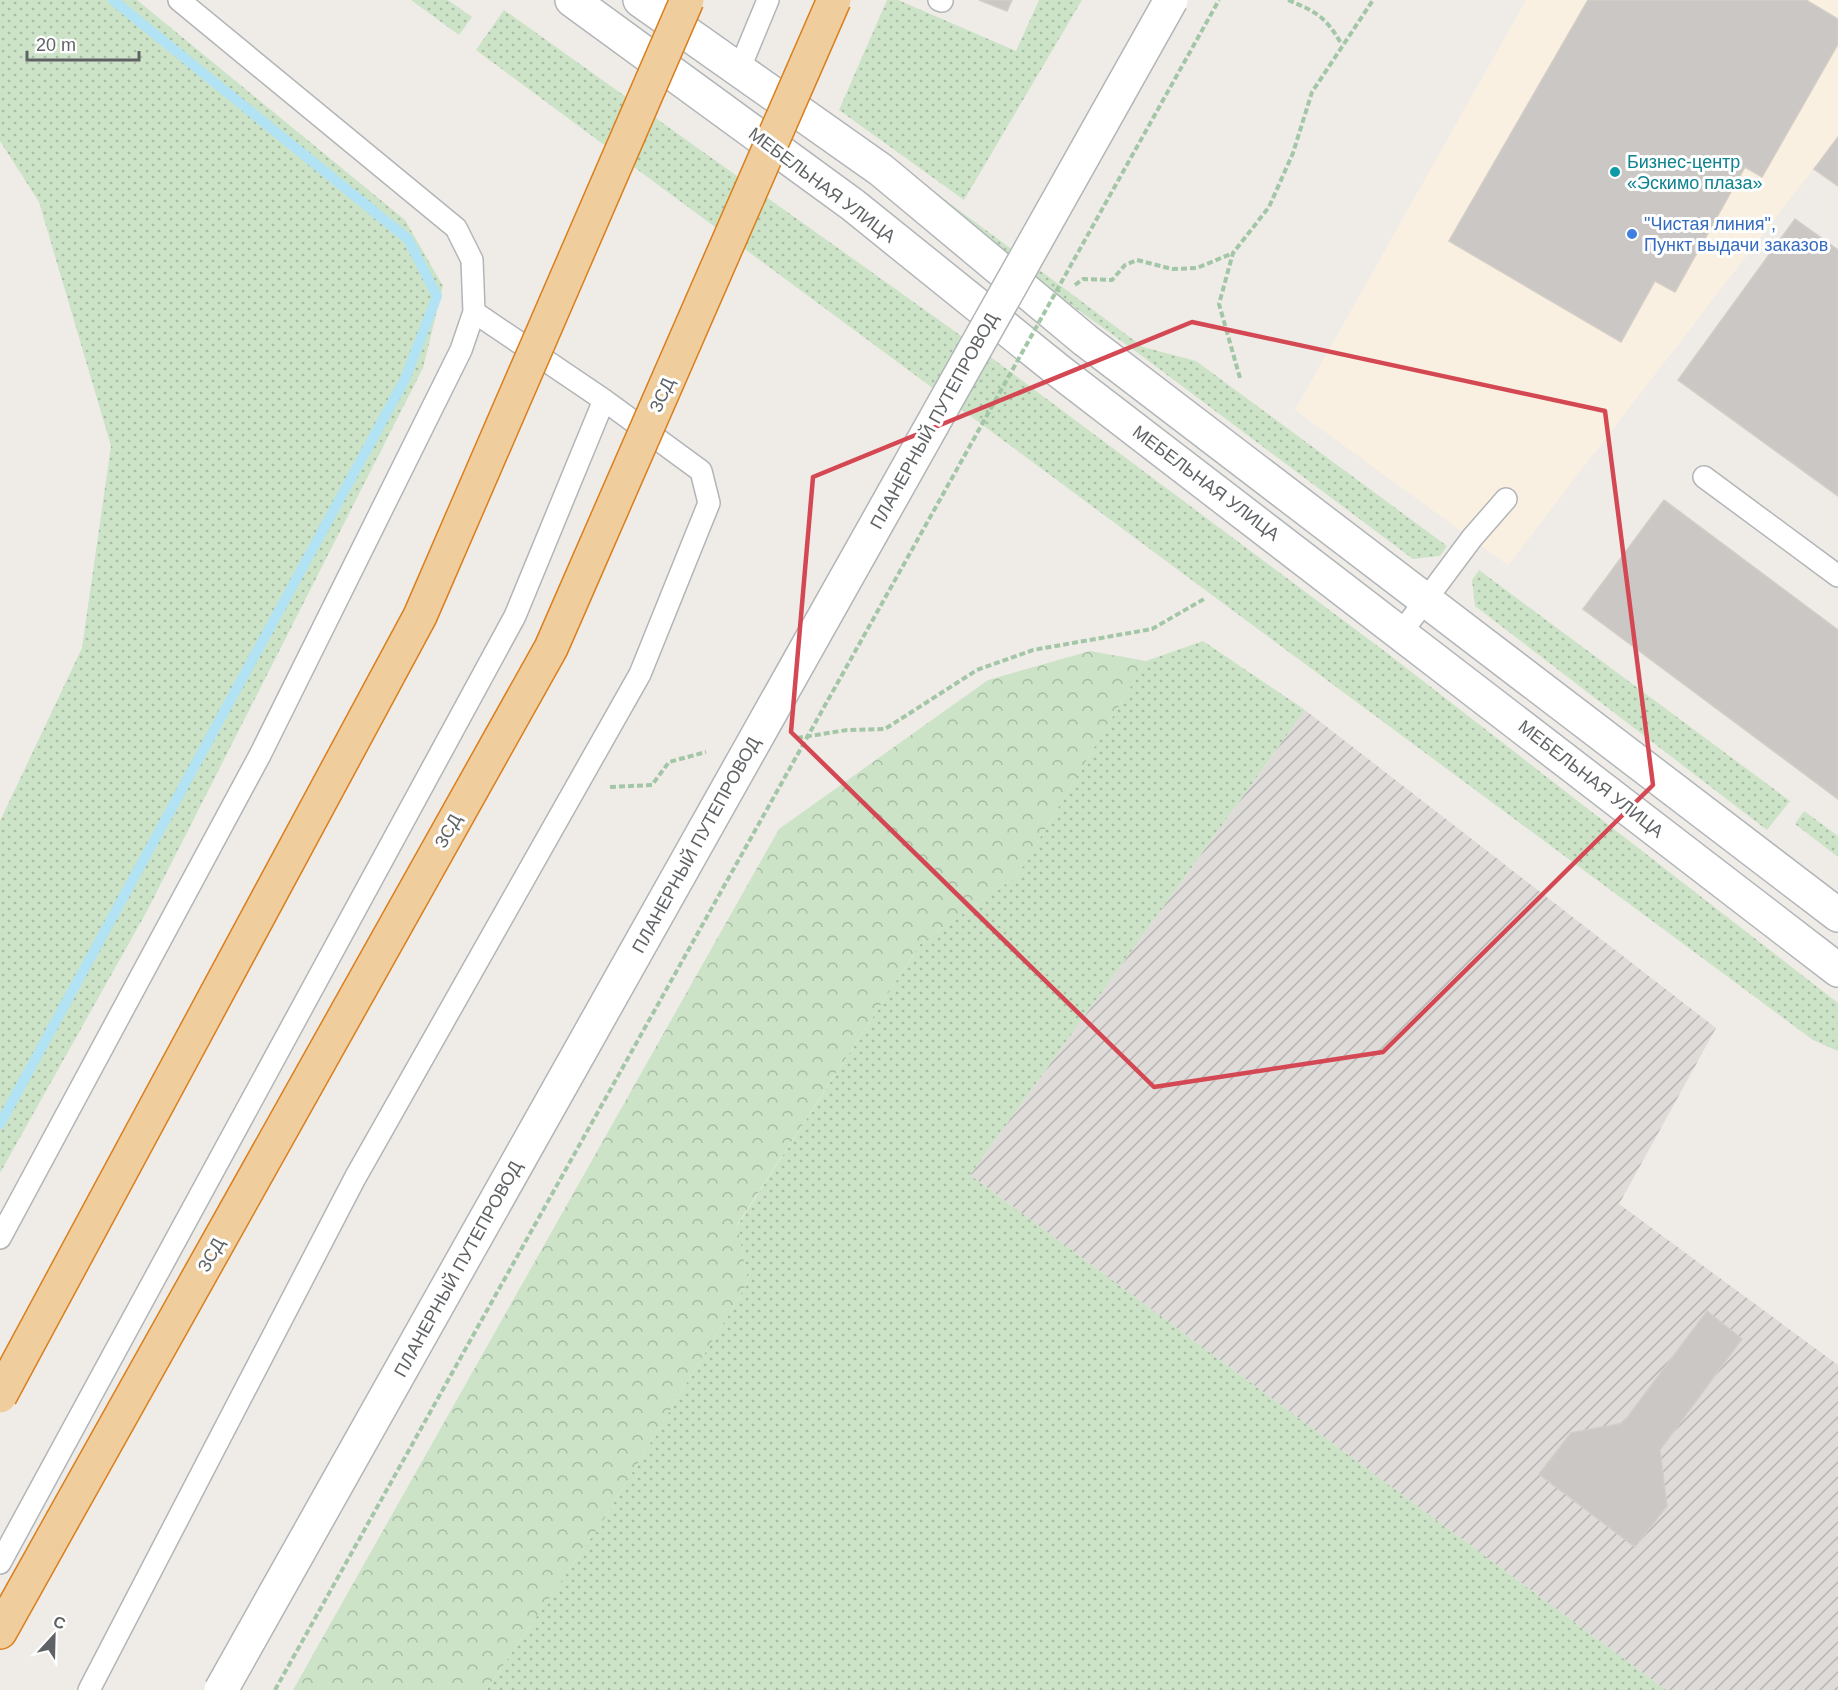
<svg xmlns="http://www.w3.org/2000/svg" width="1838" height="1690" font-family="Helvetica,sans-serif">
  <style>
    .commercial { fill: #faf0e1 }
    .industrial { fill: url(#industrial-furrows) }
    .grass { fill: url(#grass-dots) }
    .forest { fill: url(#forest-crowns) }
    .lines { fill: none; stroke-linecap: round; stroke-linejoin: round }
    .stream { stroke: #b1e3f5; stroke-width: 10 }
    .building { fill: #cac7c4; stroke: #d3cdc6; stroke-width: 1.5 }
    .lane-casing { stroke: #b2b5b7; stroke-width: 24 }
    .secondary-casing { stroke: #b1b5b8; stroke-width: 36 }
    .highway-casing { stroke: #d97f1d; stroke-width: 36 }
    .path { stroke: #a3c6a7; stroke-width: 4; stroke-dasharray: 6 3; stroke-linecap: butt }
    .lane { stroke: #fff; stroke-width: 21 }
    .secondary { stroke: #fff; stroke-width: 33 }
    .highway { stroke: #f0cd9d; stroke-width: 33 }
    .secondary-bridge-casing { stroke: #b1b5b8; stroke-width: 36; stroke-linecap: butt }
    .highway-bridge-casing { stroke: #d97f1d; stroke-width: 36; stroke-linecap: butt }
    .path-bridge { stroke: #a3c6a7; stroke-width: 4; stroke-dasharray: 6 3; stroke-linecap: butt }
    .secondary-bridge { stroke: #fff; stroke-width: 33 }
    .highway-bridge { stroke: #f0cd9d; stroke-width: 33 }
    .marked { fill: none; stroke: #d44854; stroke-width: 4.5; stroke-linejoin: round }
    .culture-dot { fill: #0f9aa8; stroke: #fff; stroke-width: 2 }
    .shop-dot { fill: #3f7fe0; stroke: #fff; stroke-width: 2 }
    .labels { text-anchor: middle; dominant-baseline: central; stroke-width: 6; stroke-linejoin: round; paint-order: stroke }
    .culture-label { font-size: 18px; fill: #0d838f; stroke: #fff; text-anchor: start }
    .street-label { font-size: 18px; fill: #5f6365; stroke: #fff }
    .shop-label { font-size: 18px; fill: #366cbe; stroke: #fff; text-anchor: start }
  </style>
  <defs>
    <pattern id="industrial-furrows" width="10" height="10" patternUnits="userSpaceOnUse" patternTransform="scale(1.5)"><rect width="10" height="10" fill="#dedbd9"/><path d="M-1 1l2-2M0 10L10 0M9 11l2-2" fill="none" stroke="#b7b5b4"/></pattern>
    <pattern id="grass-dots" width="8" height="8" patternUnits="userSpaceOnUse" patternTransform="scale(1.5)"><rect width="8" height="8" fill="#cce3c7"/><path d="M2 2h.1M6 6h.1" fill="none" stroke="#a9bca5" stroke-width="1.8" stroke-linecap="round"/></pattern>
    <pattern id="forest-crowns" width="20" height="18" patternUnits="userSpaceOnUse" patternTransform="scale(1.5)"><rect width="20" height="18" fill="#cce3c7"/><path d="M2 6a3 3 0 1 1 6 0M12 15a3 3 0 1 1 6 0" fill="none" stroke="#a9bca5"/></pattern>
  </defs>
  <rect width="100%" height="100%" fill="#efece7"/>
  <path class="commercial" d="M 1526,0 L 1838,0 L 1838,137 L 1508,565 L 1295,410 Z"/>
  <path class="industrial" d="M 1305,710 L 1716,1028 L 1619,1204 L 1838,1365 L 1838,1690 L 1666,1690 L 970,1175 Z"/>
  <path class="grass" d="M 0,0 L 137,0 L 405,220 L 443,286 L 423,368 L 147,911 L 0,1173 L 0,821 L 82,648 L 111,446 L 39,202 L 0,141 Z
    M 411,0 L 448,0 L 472,17 L 459,35 Z
    M 887,0 L 898,0 L 1016,51 L 1039,0 L 1082,0 L 964,200 L 839,110 Z
    M 504,10 L 988,355 L 1387,653 L 1838,1003 L 1838,1051 L 1813,1040 L 476,50 Z
    M 753,57 L 1143,347 L 1196,361 L 1447,546 L 1440,556 L 1413,559 L 1138,353 L 754,77 Z
    M 1479,570 L 1790,801 L 1767,830 L 1475,606 L 1472,580 Z
    M 1203,641 L 1305,710 L 970,1175 L 1666,1690 L 486,1690 L 604,1519 L 748,1282 L 737,1226 L 921,943 L 1017,876 L 1146,661 Z
    M 1804,811 L 1838,836 L 1838,857 L 1795,824 Z"/>
  <path class="forest" d="M 1090,651 L 1146,661 L 1017,876 L 921,943 L 737,1225 L 748,1282 L 604,1519 L 486,1690 L 293,1690 L 779,829 L 988,680 Z"/>
  <g class="lines">
    <path class="stream" d="M 0,1124 L 405,379 L 437,296 L 408,239 L 113,0"/>
  </g>
  <path class="building" d="M 979,0 L 1012,0 L 1007,11 Z
    M 1588,0 L 1806,0 L 1838,19 L 1838,44 L 1762,177 L 1745,167 L 1675,292 L 1655,281 L 1621,342 L 1449,241 Z
    M 1838,137 L 1838,186 L 1814,169 Z
    M 1795,219 L 1838,250 L 1838,496 L 1678,380 Z
    M 1664,500 L 1838,630 L 1838,799 L 1583,609 Z
    M 1707,1311 L 1742,1339 L 1660,1450 L 1667,1506 L 1635,1547 L 1539,1474 L 1571,1433 L 1623,1423 Z"/>
  <g class="lines">
    <defs>
      <path id="lane" d="M 939,0 L 942,1
        M 739,70 L 768,0
        M 1704,477 L 1838,576
        M 1401,633 L 1472,538 L 1506,499
        M 0,1238 L 260,755 L 461,350 L 474,312 L 472,260 L 456,228 L 179,0
        M 0,1563 L 515,616 L 604,400
        M 89,1690 L 355,1178 L 640,674 L 709,503 L 701,471 L 604,400 L 474,312"/>
      <path id="secondary" d="M 572,0 L 853,205 L 1059,371 L 1838,970
        M 640,0 L 881,170 L 1085,340 L 1838,915"/>
      <path id="highway" d="M 0,1632 L 62,1521"/>
    </defs>
    <use href="#lane" class="lane-casing"/>
    <use href="#secondary" class="secondary-casing"/>
    <use href="#highway" class="highway-casing"/>
    <path class="path" d="M 1288,0 C 1317,12 1326,17 1342,45
      M 1075,285 L 1083,279 L 1112,280 L 1125,265 L 1137,260 L 1172,269 L 1197,268 L 1233,253
      M 1240,378 L 1219,304 L 1233,253 L 1269,207 L 1293,153 L 1312,92 L 1373,0
      M 797,738 L 847,730 L 885,729 L 977,670 L 1033,650 L 1152,629 L 1204,599
      M 610,787 L 652,785 L 669,762 L 706,752"/>
    <use href="#lane" class="lane"/>
    <use href="#secondary" class="secondary"/>
    <use href="#highway" class="highway"/>
    <defs>
      <path id="secondary-bridge" d="M 221,1690 L 1171,0"/>
      <path id="highway-bridge" d="M 0,1396 L 420,616 L 687,0
        M 62,1521 L 551,648 L 834,0"/>
    </defs>
    <use href="#secondary-bridge" class="secondary-bridge-casing"/>
    <use href="#highway-bridge" class="highway-bridge-casing"/>
    <path class="path-bridge" d="M 275,1690 L 1219,0"/>
    <use href="#secondary-bridge" class="secondary-bridge"/>
    <use href="#highway-bridge" class="highway-bridge"/>
  </g>
  <path class="marked" d="M 1192,322 L 1605,411 L 1653,785 L 1383,1052 L 1154,1087 L 791,732 L 813,477 Z"/>
  <circle class="culture-dot" cx="1615" cy="172" r="6"/>
  <circle class="shop-dot" cx="1632" cy="234" r="6"/>
  <g class="labels">
    <g class="culture-label">
      <text x="1627" y="162">Бизнес-центр<tspan x="1627" dy="21">«Эскимо плаза»</tspan></text>
    </g>
    <g class="street-label">
      <text transform="translate(822 185) rotate(37)">МЕБЕЛЬНАЯ УЛИЦА</text>
      <text transform="translate(662 395) rotate(-66)">ЗСД</text>
      <text transform="translate(934 421) rotate(-61)">ПЛАНЕРНЫЙ ПУТЕПРОВОД</text>
      <text transform="translate(1206 483) rotate(37)">МЕБЕЛЬНАЯ УЛИЦА</text>
      <text transform="translate(1591 779) rotate(38)">МЕБЕЛЬНАЯ УЛИЦА</text>
      <text transform="translate(448 831) rotate(-61)">ЗСД</text>
      <text transform="translate(696 845) rotate(-61)">ПЛАНЕРНЫЙ ПУТЕПРОВОД</text>
      <text transform="translate(211 1255) rotate(-61)">ЗСД</text>
      <text transform="translate(458 1269) rotate(-61)">ПЛАНЕРНЫЙ ПУТЕПРОВОД</text>
    </g>
    <g class="shop-label">
      <text x="1644" y="224">"Чистая линия",<tspan x="1644" dy="21">Пункт выдачи заказов</tspan></text>
    </g>
  </g>
  <g transform="translate(54 1636) rotate(22)" stroke="#ffffff" stroke-width="4.5" paint-order="stroke">
  <path d="M0-4.5L10 22L0 15L-10 22Z" fill="#5f6365"/>
  <text y="-9" font-size="16" font-weight="bold" text-anchor="middle" fill="#5f6365">С</text>
  </g>
  <path d="M27 51v9h112v-9" fill="none" stroke="#5f6365" stroke-width="3"/>
  <text x="36" y="51" font-size="18" fill="#5f6365" stroke="#ffffff" stroke-width="4.5" paint-order="stroke">20 m</text>
</svg>
